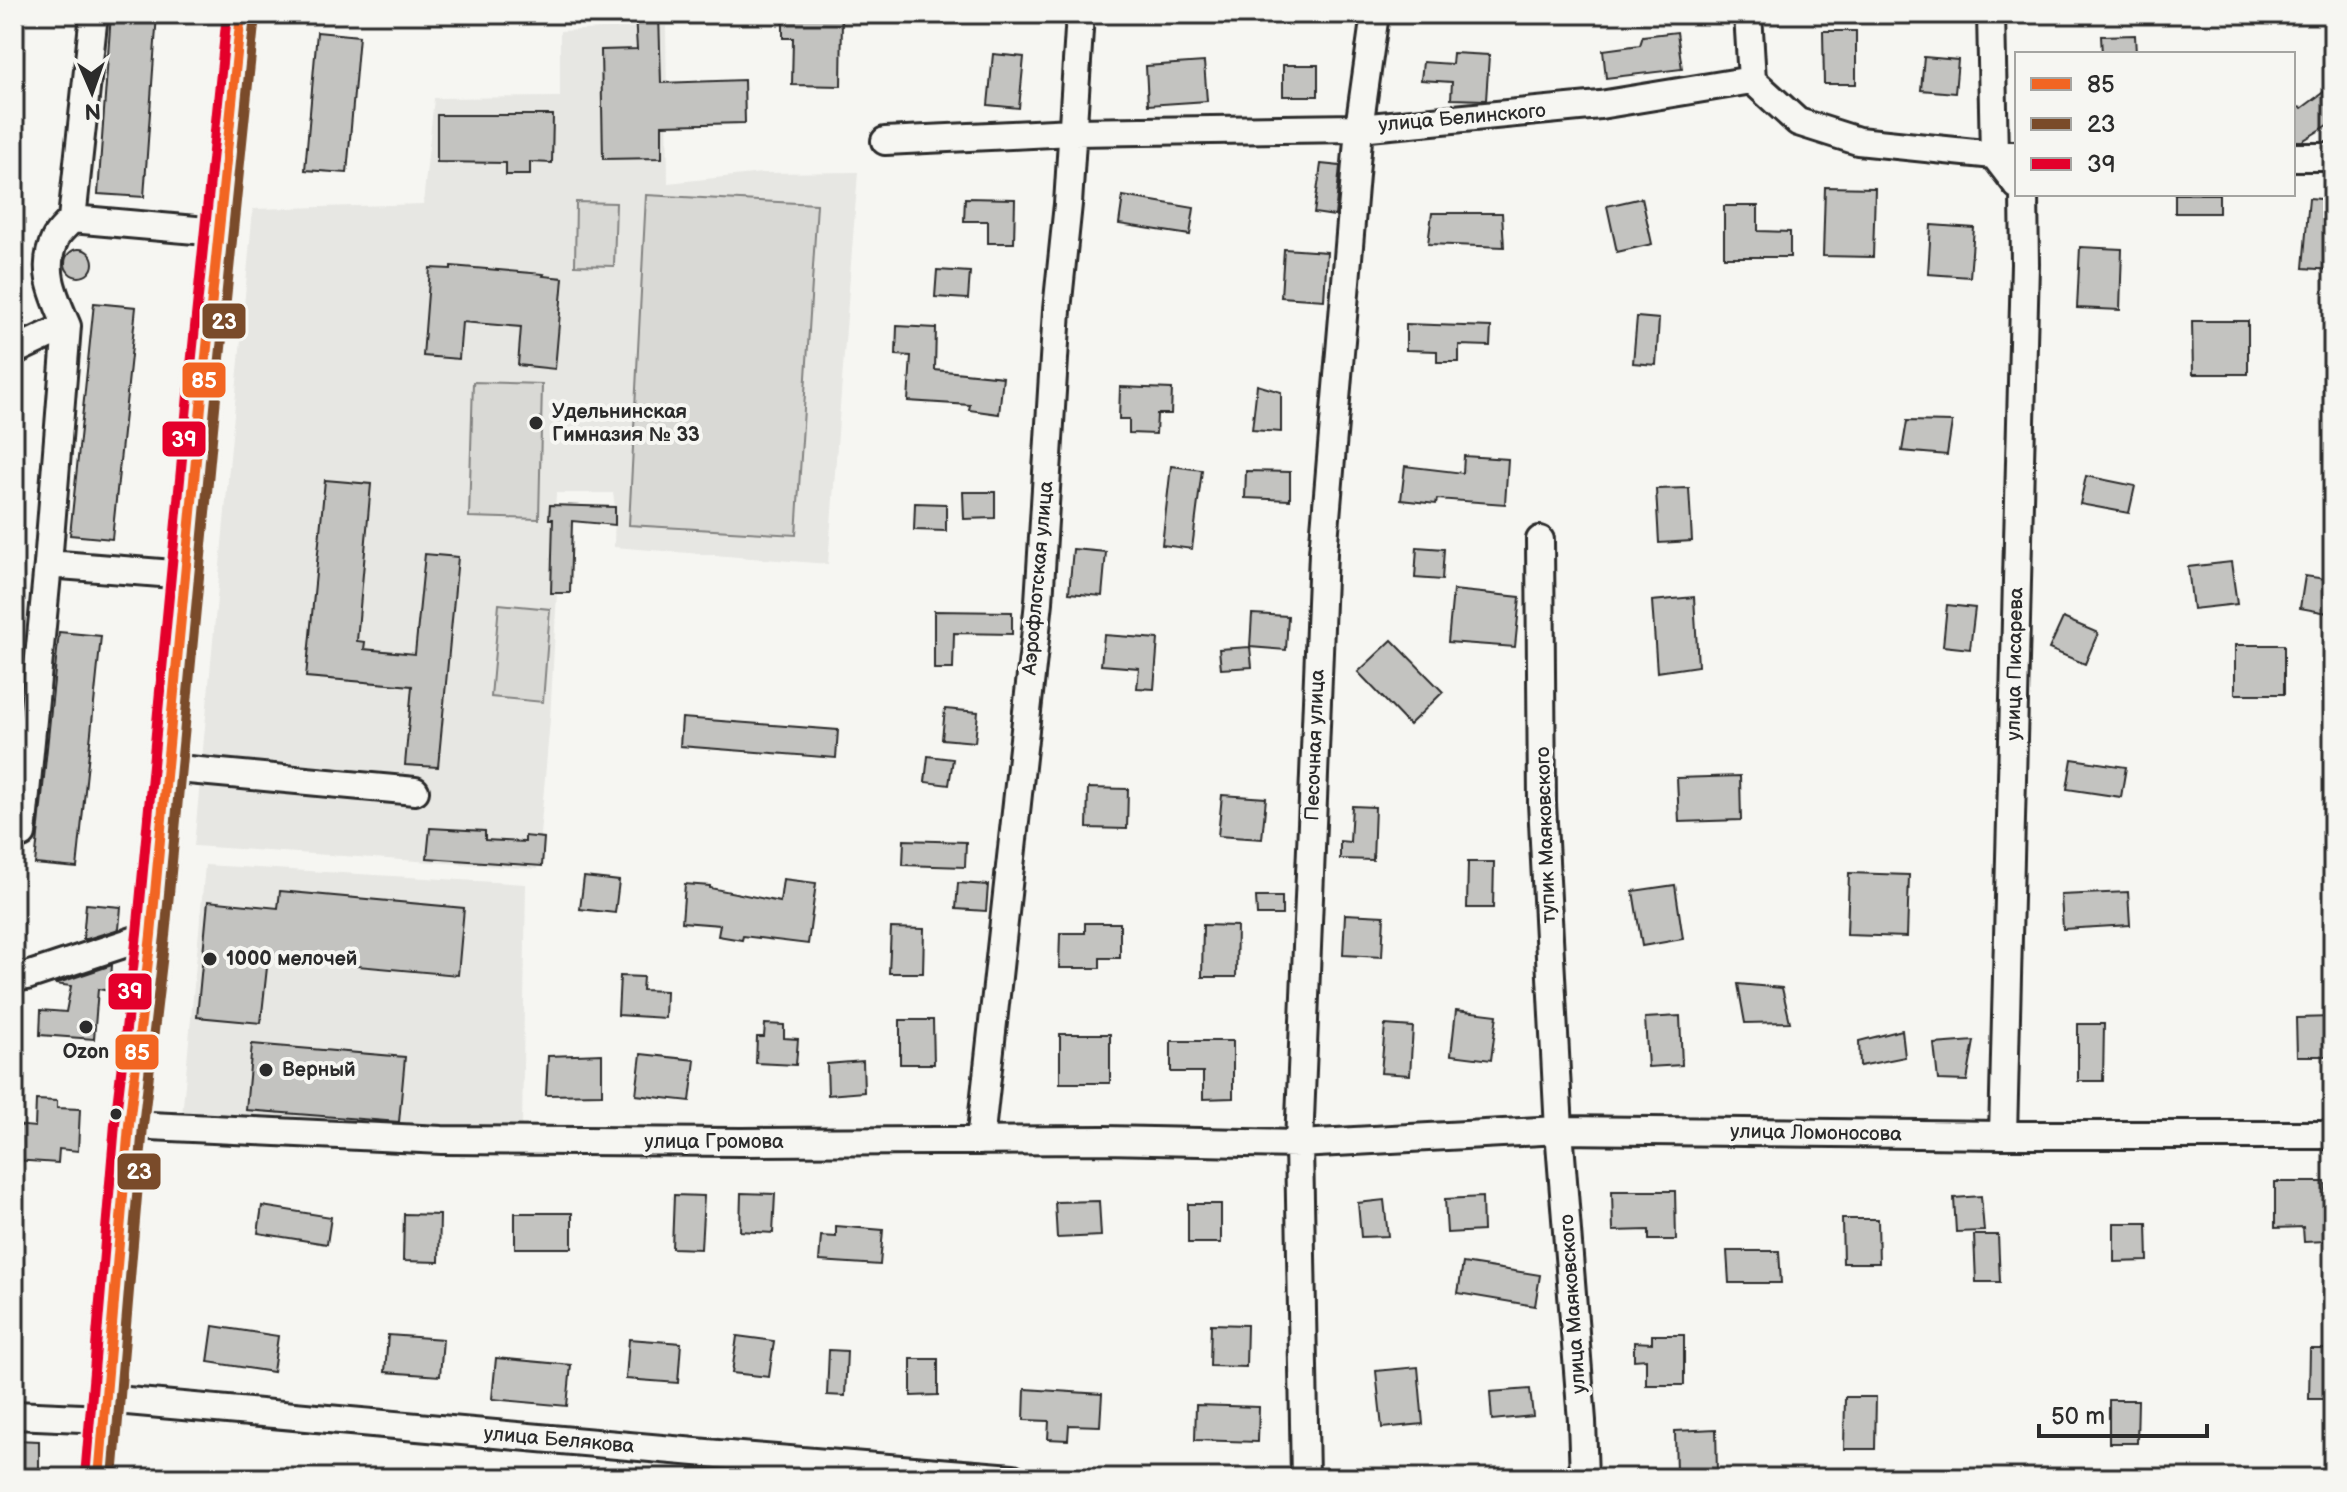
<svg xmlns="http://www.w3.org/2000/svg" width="2347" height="1492" font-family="'Balsamiq Sans',sans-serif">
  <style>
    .built { fill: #e7e7e3 }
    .green { fill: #d9d9d5; stroke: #828280; stroke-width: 2 }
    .building { fill: #c3c3c0; stroke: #2b2b2b; stroke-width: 2 }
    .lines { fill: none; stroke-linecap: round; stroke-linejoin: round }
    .minor-casing { stroke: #2b2b2b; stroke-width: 32 }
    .major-casing { stroke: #2b2b2b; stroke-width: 38 }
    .minor { stroke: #f6f6f2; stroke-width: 26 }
    .major { stroke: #f6f6f2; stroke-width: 32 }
    .bus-1-casing { stroke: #f6f6f2; stroke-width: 16 }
    .bus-2-casing { stroke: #f6f6f2; stroke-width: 16 }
    .bus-3-casing { stroke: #f6f6f2; stroke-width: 16 }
    .bus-1 { stroke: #f26522; stroke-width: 10 }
    .bus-2 { stroke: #7a4b2a; stroke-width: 10 }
    .bus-3 { stroke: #e4002b; stroke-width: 10 }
    .poi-dot { fill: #2b2b2b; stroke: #f6f6f2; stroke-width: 3 }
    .labels { text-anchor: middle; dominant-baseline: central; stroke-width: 8; stroke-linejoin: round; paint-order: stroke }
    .street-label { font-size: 20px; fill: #2b2b2b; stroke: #f6f6f2 }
    .poi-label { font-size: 20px; font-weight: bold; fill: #2b2b2b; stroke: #f6f6f2; text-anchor: start }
    .line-badge { stroke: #f6f6f2; stroke-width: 3 }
    .badge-label { font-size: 22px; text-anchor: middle; font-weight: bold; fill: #fff }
  </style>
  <rect width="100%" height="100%" fill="#f6f6f2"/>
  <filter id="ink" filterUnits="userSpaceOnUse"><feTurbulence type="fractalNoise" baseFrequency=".0125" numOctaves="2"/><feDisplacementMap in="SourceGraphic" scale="16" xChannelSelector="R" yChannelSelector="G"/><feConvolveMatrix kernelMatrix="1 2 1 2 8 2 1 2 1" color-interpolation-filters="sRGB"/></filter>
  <g filter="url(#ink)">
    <path class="built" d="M 14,14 L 28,14 L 14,252 Z
      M 666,26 L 668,183 L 762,173 L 858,172 L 828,564 L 614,547 L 615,507 L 613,493 L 556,493 L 551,592 L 557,592 L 550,720 L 537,869 L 194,846 L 253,209 L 423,204 L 434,98 L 560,97 L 560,31 Z
      M 205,865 L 526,884 L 522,1128 L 182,1117 Z"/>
    <path class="green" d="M 646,195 L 817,204 L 796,535 L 629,525 Z
      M 576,202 L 616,203 L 614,266 L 575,265 Z
      M 473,382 L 542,384 L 539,519 L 469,517 Z
      M 499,604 L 550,609 L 543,702 L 491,697 Z"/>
    <path class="building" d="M 111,14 L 157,14 L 144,197 L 98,194 Z
      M 635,14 L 659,14 L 661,83 L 744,80 L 745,123 L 662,125 L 662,158 L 603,159 L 601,50 L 637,49 Z
      M 783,14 L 826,14 L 826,19 L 842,19 L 841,86 L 792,85 L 793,38 L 783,38 Z
      M 1823,31 L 1856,31 L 1856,84 L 1824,84 Z
      M 317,32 L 359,36 L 347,173 L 305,170 Z
      M 1677,32 L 1682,69 L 1606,78 L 1603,50 L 1640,45 L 1643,36 Z
      M 2135,35 L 2136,54 L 2102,54 L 2101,36 Z
      M 1453,53 L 1489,55 L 1486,100 L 1451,99 L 1452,82 L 1421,80 L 1423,62 L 1452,64 Z
      M 993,54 L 1024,57 L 1019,108 L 988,105 Z
      M 1924,57 L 1958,60 L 1955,93 L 1921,90 Z
      M 1204,62 L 1207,101 L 1148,105 L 1146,66 Z
      M 1283,65 L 1318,65 L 1318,96 L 1283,96 Z
      M 2333,85 L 2333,122 L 2302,141 L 2293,141 L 2293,106 L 2302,108 Z
      M 437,115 L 553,115 L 552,163 L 530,162 L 530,175 L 506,175 L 506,163 L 437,162 Z
      M 1321,164 L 1340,166 L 1335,216 L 1314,213 Z
      M 1825,187 L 1875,188 L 1873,257 L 1823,256 Z
      M 2175,194 L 2219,194 L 2219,213 L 2175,213 Z
      M 1123,196 L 1194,208 L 1190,235 L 1119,224 Z
      M 965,198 L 1015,199 L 1014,243 L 988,243 L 988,221 L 964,221 Z
      M 1642,198 L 1652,244 L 1617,252 L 1607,206 Z
      M 2309,198 L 2333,200 L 2333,270 L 2303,268 Z
      M 1724,206 L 1758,206 L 1758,231 L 1790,232 L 1790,257 L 1724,257 Z
      M 1432,213 L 1502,213 L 1504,247 L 1428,244 Z
      M 1931,225 L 1974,228 L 1970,277 L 1928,274 Z
      M 2080,247 L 2122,249 L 2120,310 L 2077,308 Z
      M 1284,249 L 1327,252 L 1324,300 L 1281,297 Z
      M65 263a14 14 0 1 1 28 0a14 14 0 1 1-28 0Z
      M 451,266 L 544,274 L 543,276 L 563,278 L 555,369 L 518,365 L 521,327 L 462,322 L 459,359 L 423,356 L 430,268 L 451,269 Z
      M 937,270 L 970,272 L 968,299 L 935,297 Z
      M 94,303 L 136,307 L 112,539 L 70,535 Z
      M 1637,317 L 1659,319 L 1656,365 L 1633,363 Z
      M 2192,321 L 2248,321 L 2248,374 L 2193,374 Z
      M 1406,324 L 1491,327 L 1490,346 L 1459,345 L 1459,362 L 1437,362 L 1437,351 L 1406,350 Z
      M 897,326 L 936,328 L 935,370 L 1003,377 L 999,414 L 969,410 L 970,405 L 908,401 L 911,356 L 896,355 Z
      M 1257,385 L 1281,392 L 1281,432 L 1252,430 Z
      M 1120,387 L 1172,389 L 1171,414 L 1157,414 L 1156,434 L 1129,433 L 1129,419 L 1119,419 Z
      M 1907,421 L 1952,422 L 1947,455 L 1902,451 Z
      M 1464,456 L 1508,459 L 1505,504 L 1437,499 L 1436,504 L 1401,500 L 1405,466 L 1463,473 Z
      M 1171,466 L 1202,470 L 1192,549 L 1162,545 Z
      M 1246,471 L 1290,472 L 1290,500 L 1245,498 Z
      M 2086,476 L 2135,486 L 2129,513 L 2080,504 Z
      M 325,480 L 371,484 L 357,641 L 365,642 L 364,649 L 415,654 L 425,554 L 458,557 L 438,767 L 405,765 L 412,686 L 306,677 Z
      M 1689,488 L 1692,541 L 1659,543 L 1656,489 Z
      M 963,492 L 995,492 L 995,518 L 964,519 Z
      M 915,503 L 946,504 L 946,531 L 914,530 Z
      M 550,505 L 615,507 L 615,525 L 572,521 L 570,593 L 551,593 L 553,519 L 549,519 Z
      M 1417,547 L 1444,549 L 1442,580 L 1415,578 Z
      M 1073,549 L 1106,552 L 1102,596 L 1069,593 Z
      M 2231,562 L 2237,604 L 2193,609 L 2188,567 Z
      M 2305,576 L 2333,580 L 2333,614 L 2300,608 Z
      M 1453,590 L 1520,597 L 1515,647 L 1448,642 Z
      M 1694,597 L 1698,666 L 1657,672 L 1652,601 Z
      M 1947,605 L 1975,608 L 1970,649 L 1943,646 Z
      M 934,611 L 1012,612 L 1012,634 L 954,633 L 953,669 L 934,669 Z
      M 1252,614 L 1288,616 L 1286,650 L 1250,647 Z
      M 2063,618 L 2098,633 L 2085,664 L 2049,649 Z
      M 59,632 L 101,636 L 77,868 L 35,864 Z
      M 1104,635 L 1158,639 L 1154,689 L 1137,688 L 1139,668 L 1101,665 Z
      M 1392,640 L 1443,692 L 1409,725 L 1358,672 Z
      M 2235,645 L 2284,645 L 2284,694 L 2235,694 Z
      M 1250,647 L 1252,667 L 1221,669 L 1219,649 Z
      M 945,709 L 978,712 L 975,742 L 942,739 Z
      M 682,718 L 838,730 L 836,758 L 680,746 Z
      M 928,756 L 953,759 L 949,785 L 925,782 Z
      M 2072,759 L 2126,767 L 2121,797 L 2067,789 Z
      M 1740,776 L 1741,820 L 1679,822 L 1677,778 Z
      M 1088,788 L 1128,789 L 1127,829 L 1087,828 Z
      M 1222,795 L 1266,798 L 1262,839 L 1218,836 Z
      M 1352,806 L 1375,807 L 1373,860 L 1340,859 L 1340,841 L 1350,842 Z
      M 430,828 L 485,831 L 485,840 L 525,842 L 525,836 L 544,838 L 542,866 L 427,858 Z
      M 904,840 L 966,842 L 965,867 L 903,865 Z
      M 1468,862 L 1494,862 L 1493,908 L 1467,908 Z
      M 1849,873 L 1909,875 L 1907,937 L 1847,935 Z
      M 584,877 L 619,881 L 615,913 L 580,909 Z
      M 783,879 L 816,883 L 808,944 L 743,936 L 742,940 L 718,936 L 720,925 L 682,922 L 685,884 L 710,886 L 710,888 L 780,902 Z
      M 958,883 L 988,885 L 986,911 L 956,909 Z
      M 1675,885 L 1683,939 L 1642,946 L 1633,891 Z
      M 280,891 L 464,908 L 458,975 L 268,958 L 261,1023 L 197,1017 L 208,901 L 278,908 Z
      M 2128,892 L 2130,925 L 2063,929 L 2061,895 Z
      M 1256,897 L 1282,897 L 1282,915 L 1257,915 Z
      M 86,904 L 121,907 L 119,929 L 87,939 L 83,939 Z
      M 1345,914 L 1384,916 L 1382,957 L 1343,955 Z
      M 1085,923 L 1120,923 L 1120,958 L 1100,958 L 1100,968 L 1059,968 L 1060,933 L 1085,933 Z
      M 1203,925 L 1237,926 L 1236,977 L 1202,977 Z
      M 891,928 L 924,929 L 923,973 L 889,973 Z
      M 112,965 L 110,991 L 98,989 L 94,1039 L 40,1035 L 41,1010 L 66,1012 L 71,986 L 55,984 Z
      M 620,976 L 643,977 L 642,990 L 666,991 L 665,1018 L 618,1015 Z
      M 1738,984 L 1782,988 L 1790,1022 L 1745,1023 Z
      M 1456,1010 L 1497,1015 L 1491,1060 L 1451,1055 Z
      M 1680,1016 L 1682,1065 L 1648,1067 L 1645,1018 Z
      M 2333,1017 L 2333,1056 L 2297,1056 L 2296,1018 Z
      M 900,1020 L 933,1020 L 934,1064 L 900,1064 Z
      M 765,1024 L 784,1025 L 784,1038 L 798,1039 L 796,1065 L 756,1063 L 757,1037 L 764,1037 Z
      M 2078,1024 L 2104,1024 L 2103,1081 L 2078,1081 Z
      M 1385,1025 L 1413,1027 L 1410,1075 L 1381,1073 Z
      M 1902,1030 L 1905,1057 L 1860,1066 L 1859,1041 Z
      M 1060,1034 L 1110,1034 L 1110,1083 L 1060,1083 Z
      M 1171,1041 L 1233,1041 L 1233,1098 L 1203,1099 L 1203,1072 L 1171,1072 Z
      M 1974,1041 L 1967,1081 L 1938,1080 L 1934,1044 Z
      M 252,1044 L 405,1057 L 399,1122 L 246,1110 Z
      M 602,1054 L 602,1094 L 546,1095 L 548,1056 Z
      M 641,1054 L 695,1060 L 690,1101 L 636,1095 Z
      M 863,1061 L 864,1092 L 828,1095 L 827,1064 Z
      M 36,1100 L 57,1101 L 57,1108 L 80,1109 L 78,1151 L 59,1149 L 58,1163 L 14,1160 L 14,1125 L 35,1127 Z
      M 2275,1182 L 2325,1182 L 2327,1241 L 2304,1242 L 2303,1227 L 2275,1228 Z
      M 1612,1191 L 1675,1191 L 1676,1240 L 1649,1240 L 1649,1230 L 1613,1231 Z
      M 741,1193 L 775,1194 L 773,1233 L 740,1231 Z
      M 674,1195 L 704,1196 L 701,1249 L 672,1248 Z
      M 1981,1196 L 1984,1231 L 1956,1232 L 1954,1198 Z
      M 1482,1197 L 1483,1231 L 1447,1233 L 1445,1199 Z
      M 1384,1200 L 1388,1236 L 1361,1237 L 1358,1203 Z
      M 1099,1201 L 1101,1236 L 1057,1238 L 1055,1202 Z
      M 1188,1204 L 1221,1204 L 1221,1243 L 1188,1243 Z
      M 262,1206 L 331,1217 L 327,1244 L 258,1233 Z
      M 515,1213 L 572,1213 L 572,1248 L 515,1248 Z
      M 404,1214 L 440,1215 L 439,1262 L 403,1261 Z
      M 1842,1219 L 1878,1219 L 1879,1263 L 1843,1263 Z
      M 2114,1223 L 2147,1223 L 2148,1261 L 2114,1262 Z
      M 836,1226 L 883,1230 L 880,1265 L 819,1261 L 821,1236 L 836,1237 Z
      M 1974,1235 L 1998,1235 L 2000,1282 L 1976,1282 Z
      M 1727,1251 L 1779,1251 L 1781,1283 L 1729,1283 Z
      M 1463,1263 L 1540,1275 L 1535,1306 L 1458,1293 Z
      M 1211,1324 L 1247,1325 L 1246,1367 L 1210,1366 Z
      M 213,1326 L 278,1336 L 273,1372 L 208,1362 Z
      M 388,1335 L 443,1339 L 440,1376 L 385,1372 Z
      M 1652,1335 L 1684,1335 L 1684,1385 L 1646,1385 L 1646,1359 L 1634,1360 L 1634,1342 L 1652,1343 Z
      M 737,1336 L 774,1341 L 769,1377 L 732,1373 Z
      M 629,1339 L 681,1343 L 678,1383 L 626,1379 Z
      M 2310,1349 L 2333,1349 L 2333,1399 L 2309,1399 Z
      M 829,1350 L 847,1351 L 845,1396 L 827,1395 Z
      M 496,1358 L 571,1365 L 567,1406 L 492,1399 Z
      M 911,1359 L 938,1359 L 938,1395 L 911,1396 Z
      M 1418,1367 L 1423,1424 L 1382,1428 L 1376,1371 Z
      M 1025,1389 L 1102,1394 L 1100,1426 L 1069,1425 L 1068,1440 L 1048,1439 L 1049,1421 L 1024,1420 Z
      M 1530,1389 L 1533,1416 L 1492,1420 L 1490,1392 Z
      M 1845,1397 L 1876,1397 L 1875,1449 L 1844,1449 Z
      M 2109,1400 L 2138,1400 L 2137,1443 L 2109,1443 Z
      M 1196,1405 L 1259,1407 L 1258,1442 L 1195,1440 Z
      M 1716,1429 L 1717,1473 L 1676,1474 L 1675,1431 Z
      M 14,1440 L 39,1441 L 39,1478 L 14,1478 Z"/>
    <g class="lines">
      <defs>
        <path id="minor" d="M 1748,14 L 1752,80
          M 1991,14 L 1994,155 L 2017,185
          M 885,141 L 1073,132 L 1359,128 L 1600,105 L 1752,80 L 1798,122 L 1858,141 L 1994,155 L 2017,155
          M 2293,157 L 2333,157
          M 72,219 L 94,14
          M 67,326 C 55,298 40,270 55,239 C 58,232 67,225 72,219 L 218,232
          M 14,351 L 67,326 L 48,564 L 22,834
          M 1540,540 L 1542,803 L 1559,1130 L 1582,1421 L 1584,1478
          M 48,564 L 186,575
          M 167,768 L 415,791
          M 14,978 L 27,976 L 151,935
          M 129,1125 L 442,1140 L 742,1142 L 1105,1140 L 1299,1144 L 1559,1130 L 2003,1135 L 2333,1135
          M 2003,1135 L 2025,264 L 2024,194
          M 980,1141 L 1039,602 L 1057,310 L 1068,204 L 1080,14
          M 105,1399 L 740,1456 L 1013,1478
          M 14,1415 L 104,1419
          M 1305,1478 L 1299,1144 L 1323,553 L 1359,128 L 1375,14"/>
        <path id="major" d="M 99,1478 L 129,1125 L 151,935 L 202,396 L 241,14"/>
      </defs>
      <use href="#minor" class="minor-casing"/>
      <use href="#major" class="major-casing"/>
      <use href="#minor" class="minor"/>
      <use href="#major" class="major"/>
      <defs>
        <path id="bus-1" d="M 99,1478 L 129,1125 L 151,935 L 202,396 L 241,14"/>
        <path id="bus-2" d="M 113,1478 L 143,1126 L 165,936 L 216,397 L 255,15"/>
        <path id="bus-3" d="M 85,1477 L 115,1124 L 137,934 L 188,395 L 227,14"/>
      </defs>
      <use href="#bus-1" class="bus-1-casing"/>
      <use href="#bus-2" class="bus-2-casing"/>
      <use href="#bus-3" class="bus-3-casing"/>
      <use href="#bus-1" class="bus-1"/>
      <use href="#bus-2" class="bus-2"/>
      <use href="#bus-3" class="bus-3"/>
    </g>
  </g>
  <g class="poi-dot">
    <circle cx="536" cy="423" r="8"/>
    <circle cx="210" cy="959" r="8"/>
    <circle cx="86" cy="1027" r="8"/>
    <circle cx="266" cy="1070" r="8"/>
    <circle cx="116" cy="1114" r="7"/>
  </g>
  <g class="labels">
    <g class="street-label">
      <text transform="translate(1462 118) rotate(-5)">улица Белинского</text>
      <text transform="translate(1038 578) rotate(-85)">Аэрофлотская улица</text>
      <text transform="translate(2015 664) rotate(-89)">улица Писарева</text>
      <text transform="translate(1315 745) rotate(-88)">Песочная улица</text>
      <text transform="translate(1546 835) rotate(-92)">тупик Маяковского</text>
      <text transform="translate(1816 1133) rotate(1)">улица Ломоносова</text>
      <text x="714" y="1142">улица Громова</text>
      <text transform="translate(1573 1304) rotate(-94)">улица Маяковского</text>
      <text transform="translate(559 1440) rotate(5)">улица Белякова</text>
    </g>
    <g class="poi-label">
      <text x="552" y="412">Удельнинская<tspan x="552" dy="23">Гимназия № 33</tspan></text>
      <text x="226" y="959">1000 мелочей</text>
      <text x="86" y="1052" text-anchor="middle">Ozon</text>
      <text x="282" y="1070">Верный</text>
    </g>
  </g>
  <g class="line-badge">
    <rect x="201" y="302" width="46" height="38" rx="8" fill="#7a4b2a"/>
    <rect x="181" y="361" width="46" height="38" rx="8" fill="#f26522"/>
    <rect x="161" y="420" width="46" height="38" rx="8" fill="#e4002b"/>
    <rect x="107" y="972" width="46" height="39" rx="8" fill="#e4002b"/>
    <rect x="114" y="1033" width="46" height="38" rx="8" fill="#f26522"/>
    <rect x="116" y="1152" width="46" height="39" rx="8" fill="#7a4b2a"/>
  </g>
  <g class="badge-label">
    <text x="224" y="329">23</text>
    <text x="204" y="388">85</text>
    <text x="184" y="447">39</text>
    <text x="130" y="999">39</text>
    <text x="137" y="1060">85</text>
    <text x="139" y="1179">23</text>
  </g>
  <rect width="2347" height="1492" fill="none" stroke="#f6f6f2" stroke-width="48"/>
  <rect x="24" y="24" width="2299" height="1444" fill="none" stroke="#2b2b2b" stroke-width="3" filter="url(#ink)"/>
  <rect x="2015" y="52" width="280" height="144" fill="#f6f6f2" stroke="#a5a5a2" stroke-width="2"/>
  <rect x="2031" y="78" width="40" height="12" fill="#f26522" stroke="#a5a5a2" stroke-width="2"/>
  <text x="2087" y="92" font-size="24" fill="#2b2b2b">85</text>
  <rect x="2031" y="118" width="40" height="12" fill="#7a4b2a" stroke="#a5a5a2" stroke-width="2"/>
  <text x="2087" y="132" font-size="24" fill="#2b2b2b">23</text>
  <rect x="2031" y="158" width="40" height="12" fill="#e4002b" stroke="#a5a5a2" stroke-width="2"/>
  <text x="2087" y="172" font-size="24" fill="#2b2b2b">39</text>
  <g transform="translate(92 92) rotate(178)" stroke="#f6f6f2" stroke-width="6" paint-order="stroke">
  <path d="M0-6L14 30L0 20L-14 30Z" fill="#2b2b2b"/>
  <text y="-12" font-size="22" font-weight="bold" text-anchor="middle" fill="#2b2b2b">N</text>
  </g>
  <path d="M2039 1424v12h168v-12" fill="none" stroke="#2b2b2b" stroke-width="4"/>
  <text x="2051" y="1424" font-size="24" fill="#2b2b2b" stroke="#f6f6f2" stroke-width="6" paint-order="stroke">50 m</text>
</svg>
